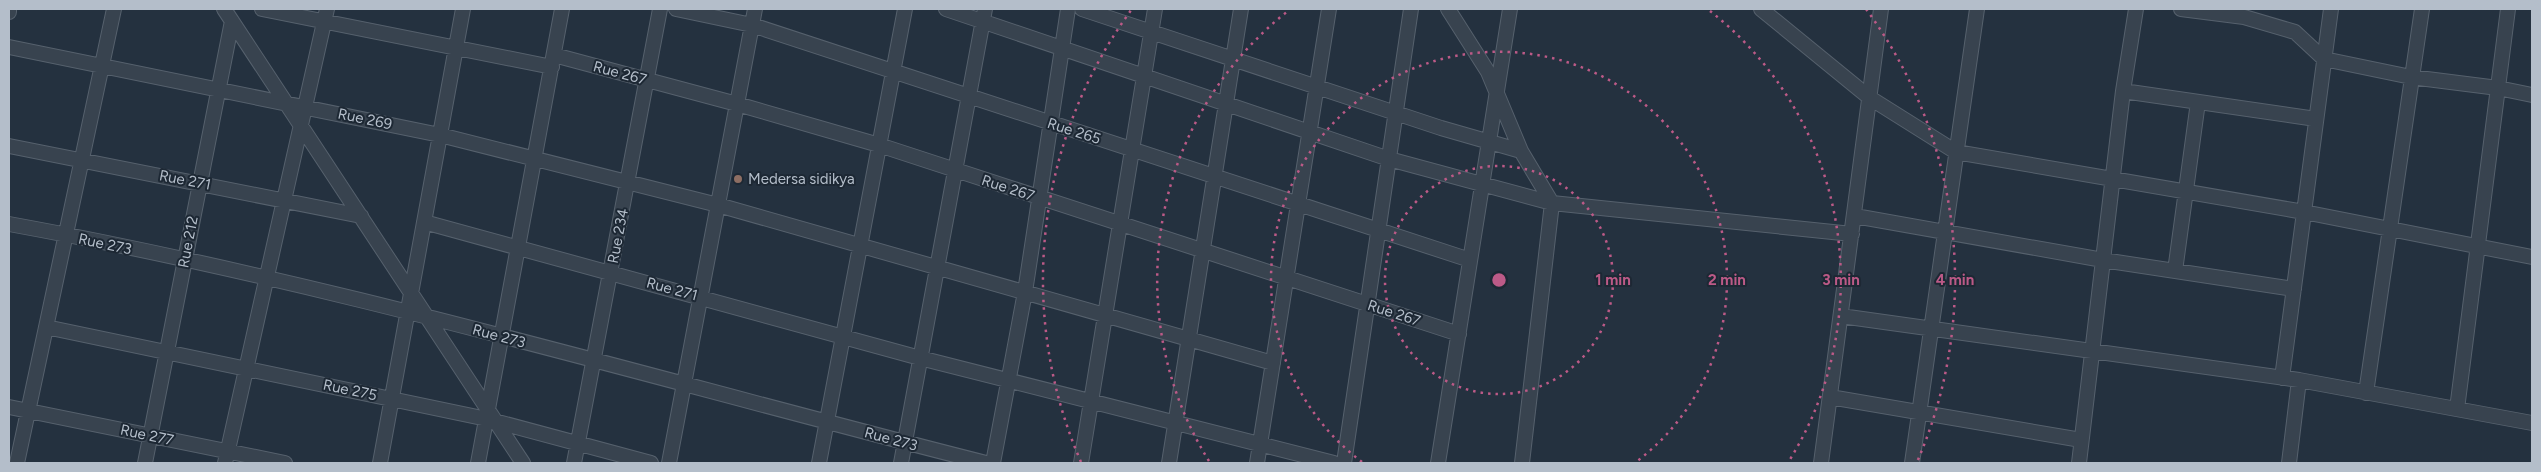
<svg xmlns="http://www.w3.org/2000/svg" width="2541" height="472" font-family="Figtree,sans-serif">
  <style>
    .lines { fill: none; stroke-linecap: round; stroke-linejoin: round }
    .minor-casing { stroke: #56616d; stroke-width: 16 }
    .minor { stroke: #38434f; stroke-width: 14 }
    .ring { fill: none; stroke: #bc5a87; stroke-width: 2.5; stroke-dasharray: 2.5 5 }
    .education-dot { fill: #8d6e63; stroke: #1d2834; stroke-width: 2 }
    .labels { text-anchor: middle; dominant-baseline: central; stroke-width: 4; stroke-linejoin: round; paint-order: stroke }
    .street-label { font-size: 15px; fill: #b4beca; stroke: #1d2834 }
    .poi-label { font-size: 15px; fill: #b4beca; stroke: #1d2834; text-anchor: start }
    .centre { fill: #bc5a87; stroke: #1d2834; stroke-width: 2.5 }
    .ring-label { font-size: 15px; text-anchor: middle; font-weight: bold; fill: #bc5a87; stroke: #1d2834; stroke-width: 4; stroke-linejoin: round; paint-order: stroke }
  </style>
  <rect width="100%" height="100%" fill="#24313f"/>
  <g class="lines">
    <defs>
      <path id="minor" d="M 224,9 L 523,463
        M 262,9 L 552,67
        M 676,9 L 752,25 L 1470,260
        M 946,9 L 1389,159 L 1552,203 L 1852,234
        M 1082,9 L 1441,128 L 1521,151
        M 1448,9 L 1488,72 L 1521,151 L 1552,203 L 1522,463
        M 1761,9 L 1870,98 L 1956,152 L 2304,212 L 2532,257
        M 2181,9 L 2244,17 L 2295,32 L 2324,59 L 2411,77 L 2498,88 L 2532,95
        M 9,12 L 9,9
        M 9,47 L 440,135 L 718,205 L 1273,363
        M 554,55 L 737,104 L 879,145 L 1459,334
        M 2123,91 L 2316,119
        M 9,146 L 361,216
        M 1855,216 L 2103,260 L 2294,289
        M 424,222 L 920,358 L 1334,463
        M 9,224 C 339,284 661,381 986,463
        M 2175,271 L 2198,102
        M 1841,316 L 2299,380 L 2289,463
        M 46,327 L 487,419 L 651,463
        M 2282,378 L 2331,9
        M 2299,380 L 2532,423
        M 2366,393 L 2422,9
        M 1830,397 L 2081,440
        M 9,407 L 285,463
        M 2457,409 L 2508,9
        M 17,463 L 114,9
        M 145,463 L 232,21
        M 225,463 L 327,9
        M 380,463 L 463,9
        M 478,463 L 562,9
        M 574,463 L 660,9
        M 669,463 L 755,9
        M 819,463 L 905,9
        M 901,463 L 985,9
        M 993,463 L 1025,292 L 1068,9
        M 1081,463 L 1155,9
        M 1169,463 L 1241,9
        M 1257,463 L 1329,9
        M 1344,463 L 1411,9
        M 1438,463 L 1510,9
        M 1821,463 L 1881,9
        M 1912,463 L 1977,9
        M 2079,463 L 2123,91 L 2136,9"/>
    </defs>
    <use href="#minor" class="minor-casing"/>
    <use href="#minor" class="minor"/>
  </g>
  <g class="ring">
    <circle cx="1499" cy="280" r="114"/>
    <path d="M1362 462A228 228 0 1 1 1636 462"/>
    <path d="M1209 461A342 342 0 0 1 1288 11M1710 11A342 342 0 0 1 1789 461"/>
    <path d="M1081 462A456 456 0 0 1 1132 9M1866 9A456 456 0 0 1 1917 462"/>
  </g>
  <circle class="education-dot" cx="738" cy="179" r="5"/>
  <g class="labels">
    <g class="street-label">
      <text transform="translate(620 73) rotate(15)">Rue 267</text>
      <text transform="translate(365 119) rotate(12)">Rue 269</text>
      <text transform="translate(1074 131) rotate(18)">Rue 265</text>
      <text transform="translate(185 180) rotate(11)">Rue 271</text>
      <text transform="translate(1008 188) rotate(18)">Rue 267</text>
      <text transform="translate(618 236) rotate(-79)">Rue 234</text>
      <text transform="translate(188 242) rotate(-79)">Rue 212</text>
      <text transform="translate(105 244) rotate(12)">Rue 273</text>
      <text transform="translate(672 289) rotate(15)">Rue 271</text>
      <text transform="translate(1394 313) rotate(18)">Rue 267</text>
      <text transform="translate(499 336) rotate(15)">Rue 273</text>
      <text transform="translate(350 390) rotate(12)">Rue 275</text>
      <text transform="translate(147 435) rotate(12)">Rue 277</text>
      <text transform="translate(891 439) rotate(15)">Rue 273</text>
    </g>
    <g class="poi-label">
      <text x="748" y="179">Medersa sidikya</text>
    </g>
  </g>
  <circle cx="1499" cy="280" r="8" class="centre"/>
  <g class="ring-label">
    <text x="1613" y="285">1 min</text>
    <text x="1727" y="285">2 min</text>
    <text x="1841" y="285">3 min</text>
    <text x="1955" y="285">4 min</text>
  </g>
  <rect width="2541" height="472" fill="none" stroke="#b4beca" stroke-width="20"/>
</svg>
